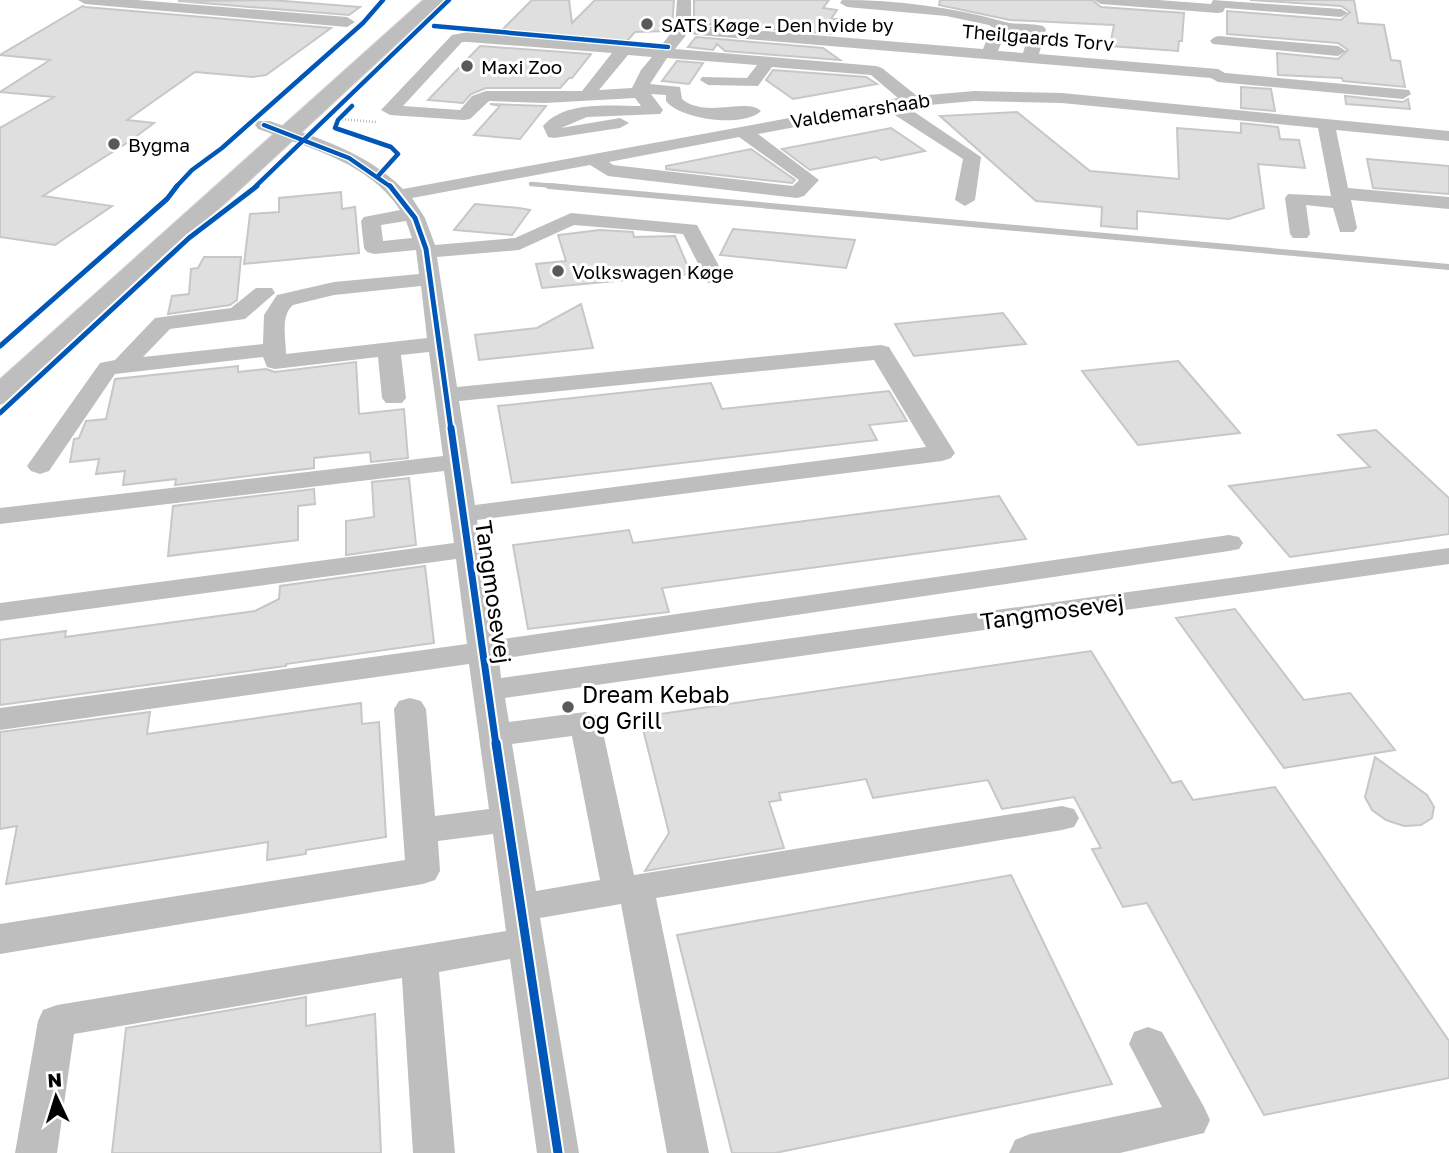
<svg xmlns="http://www.w3.org/2000/svg" width="1449" height="1153" font-family="'Golos Text',sans-serif">
  <style>
    .lines { fill: none; stroke-linecap: round; stroke-linejoin: round }
    .stream-far1 { stroke: #bfbfbf; stroke-width: 4.5 }
    .stream { stroke: #bfbfbf; stroke-width: 6 }
    .building { fill: #dfdfdf; stroke: #c7c7c7; stroke-width: 2 }
    .major-casing { stroke: #dbdbdb; stroke-width: 2 }
    .path { stroke: #b9b9b9; stroke-width: 2.5; stroke-dasharray: 1 2; stroke-linecap: butt }
    .minor { fill: #bebebe; fill-rule: evenodd }
    .major { fill: #bebebe; fill-rule: evenodd }
    .cycleway-far3-casing { stroke: #fff; stroke-width: 7 }
    .cycleway-far2-casing { stroke: #fff; stroke-width: 9 }
    .cycleway-far1-casing { stroke: #fff; stroke-width: 11 }
    .cycleway-casing { stroke: #fff; stroke-width: 13 }
    .cycleway-far3 { stroke: #0057b8; stroke-width: 4.5 }
    .cycleway-far2 { stroke: #0057b8; stroke-width: 5 }
    .cycleway-far1 { stroke: #0057b8; stroke-width: 7 }
    .cycleway { stroke: #0057b8; stroke-width: 9 }
    .poi-dot { fill: #595959; stroke: #fff; stroke-width: 2.5 }
    .labels { text-anchor: middle; dominant-baseline: central; stroke-width: 6; stroke-linejoin: round; paint-order: stroke }
    .far-poi-label { font-size: 19px; fill: #000; stroke: #fff; text-anchor: start }
    .far-street-label { font-size: 19px; fill: #000; stroke: #fff }
    .street-label { font-size: 23px; fill: #000; stroke: #fff }
    .poi-label { font-size: 23px; fill: #000; stroke: #fff; text-anchor: start }
  </style>
  <rect width="100%" height="100%" fill="#fff"/>
  <g class="lines">
    <path class="stream-far1" d="M 531,184 L 568,187"/>
    <path class="stream" d="M 549,186 L 1449,267"/>
  </g>
  <path class="building" d="M 271,0 L 360,7 L 349,15 L 178,1 Z
    M 532,0 L 569,0 L 572,23 L 595,0 L 674,0 L 672,27 L 669,31 L 635,32 L 627,41 L 500,32 Z
    M 694,0 L 829,0 L 823,8 L 837,10 L 831,19 L 840,19 L 832,34 L 694,23 Z
    M 940,0 L 1092,0 L 1101,7 L 1184,13 L 1182,41 L 1179,41 L 1178,51 L 1110,46 L 1114,25 L 1010,20 L 939,5 Z
    M 1250,0 L 1354,0 L 1358,23 L 1384,25 L 1391,60 L 1400,61 L 1405,87 L 1343,81 L 1342,78 L 1278,75 L 1277,53 L 1338,59 L 1348,50 L 1338,43 L 1227,34 L 1227,11 L 1341,20 L 1350,12 L 1341,6 Z
    M 83,6 L 85,7 L 331,28 L 266,75 L 253,77 L 195,72 L 127,120 L 154,123 L 130,141 L 43,196 L 112,206 L 55,245 L 0,237 L 0,128 L 54,97 L 0,92 L 50,60 L 0,55 Z
    M 696,37 L 823,48 L 840,60 L 725,51 L 717,44 L 713,50 L 688,47 Z
    M 480,46 L 591,54 L 572,78 L 569,78 L 560,88 L 486,88 L 471,94 L 463,103 L 428,100 Z
    M 677,61 L 703,63 L 689,84 L 662,81 Z
    M 773,70 L 866,77 L 877,84 L 793,99 L 766,80 Z
    M 1241,87 L 1271,89 L 1275,111 L 1241,108 Z
    M 1345,96 L 1403,102 L 1408,99 L 1410,109 L 1346,104 Z
    M 490,104 L 545,106 L 546,106 L 520,139 L 474,135 L 500,106 Z
    M 1017,112 L 1090,171 L 1179,179 L 1177,128 L 1241,133 L 1241,123 L 1278,127 L 1280,139 L 1299,140 L 1305,168 L 1258,164 L 1264,208 L 1229,219 L 1137,211 L 1137,229 L 1101,226 L 1102,207 L 1036,201 L 940,116 Z
    M 891,128 L 925,151 L 881,160 L 876,157 L 810,170 L 782,149 Z
    M 751,149 L 795,180 L 792,183 L 666,169 L 666,166 Z
    M 1367,159 L 1449,166 L 1449,194 L 1373,188 Z
    M 341,192 L 342,209 L 355,207 L 359,253 L 244,264 L 250,214 L 279,212 L 279,198 Z
    M 475,204 L 519,208 L 530,210 L 512,235 L 454,230 Z
    M 733,229 L 855,240 L 846,268 L 720,255 Z
    M 600,230 L 633,232 L 634,237 L 675,236 L 691,274 L 542,288 L 536,264 L 566,261 L 558,235 Z
    M 204,257 L 241,257 L 237,300 L 230,305 L 168,314 L 172,296 L 189,294 L 191,269 L 198,268 Z
    M 581,304 L 593,348 L 479,360 L 475,335 L 537,328 Z
    M 1003,313 L 1026,344 L 914,356 L 895,324 Z
    M 1178,361 L 1240,433 L 1138,445 L 1082,371 Z
    M 356,362 L 359,414 L 404,409 L 408,458 L 371,462 L 370,452 L 314,458 L 314,468 L 175,485 L 176,479 L 123,485 L 125,471 L 96,474 L 99,459 L 70,462 L 74,439 L 79,438 L 86,421 L 106,419 L 115,379 L 238,366 L 238,372 L 266,369 L 275,372 Z
    M 711,383 L 722,409 L 889,391 L 907,421 L 869,425 L 877,440 L 512,483 L 498,406 Z
    M 1376,430 L 1449,498 L 1449,534 L 1290,557 L 1229,486 L 1370,467 L 1338,435 Z
    M 409,478 L 416,545 L 346,555 L 346,521 L 374,517 L 372,482 Z
    M 314,489 L 315,504 L 298,506 L 298,540 L 168,556 L 173,506 Z
    M 999,496 L 1026,539 L 662,588 L 669,612 L 528,629 L 513,545 L 629,530 L 633,543 Z
    M 425,566 L 434,643 L 286,664 L 286,666 L 0,705 L 0,640 L 66,631 L 65,637 L 255,611 L 279,599 L 280,586 Z
    M 1235,609 L 1304,700 L 1350,693 L 1395,750 L 1284,768 L 1176,618 Z
    M 1091,651 L 1172,783 L 1181,781 L 1193,800 L 1275,787 L 1449,1041 L 1449,1078 L 1264,1115 L 1147,903 L 1123,907 L 1092,849 L 1101,848 L 1074,797 L 1002,809 L 988,780 L 873,798 L 866,779 L 779,793 L 781,800 L 769,802 L 784,848 L 645,871 L 669,833 L 640,717 Z
    M 361,703 L 362,724 L 379,722 L 386,837 L 306,850 L 306,854 L 267,860 L 268,842 L 6,884 L 17,826 L 0,829 L 0,732 L 150,712 L 147,734 Z
    M 1375,757 L 1427,795 L 1434,807 L 1432,818 L 1421,825 L 1404,826 L 1386,820 L 1372,810 L 1365,797 Z
    M 1011,875 L 1112,1084 L 775,1153 L 732,1153 L 677,935 Z
    M 306,997 L 306,1026 L 375,1014 L 381,1153 L 112,1153 L 126,1028 Z"/>
  <g class="lines">
    <defs>
      <path id="major" d="M 423,0 L 444,0 L 11,402 L 0,404 L 0,379 Z"/>
    </defs>
    <use href="#major" class="major-casing"/>
    <path class="path" d="M 339,119 L 376,122"/>
    <path class="minor" d="M 78,0 L 137,0 L 347,17 L 355,22 L 347,27 L 85,4 Z
      M 677,0 L 691,0 L 691,25 L 983,49 L 992,27 L 989,25 L 946,16 L 847,7 L 840,3 L 842,0 C 897,0 953,7 1005,22 C 1017,25 1031,23 1043,26 L 1046,29 L 1039,54 L 1218,69 L 1225,73 L 1409,90 L 1411,94 L 1403,99 L 1218,82 L 1211,78 L 687,34 L 675,49 L 876,66 L 882,68 L 917,96 L 974,91 L 1062,93 L 1449,131 L 1449,141 L 1336,130 L 1348,188 L 1449,197 L 1449,209 L 1351,200 L 1357,228 L 1354,232 L 1340,232 L 1333,208 L 1306,205 L 1310,234 L 1307,238 L 1293,238 L 1290,234 L 1285,198 L 1288,194 L 1331,196 L 1318,128 L 1062,103 L 974,101 L 907,107 L 981,157 L 975,200 L 965,206 L 955,200 L 963,159 L 887,110 L 758,134 L 819,180 L 804,196 L 797,198 L 608,176 L 590,165 L 412,198 L 425,218 L 435,245 L 515,238 L 571,213 L 697,225 L 726,279 L 722,283 L 708,283 L 683,234 L 574,225 L 519,250 L 437,257 L 457,387 L 881,345 L 889,347 L 892,352 L 955,453 L 951,458 L 942,461 L 477,520 L 496,640 L 1229,535 L 1239,537 L 1243,543 L 1239,549 L 1229,551 L 499,659 L 501,678 L 1449,548 L 1449,564 L 505,698 L 509,722 L 585,712 L 596,715 L 601,723 L 634,875 L 1062,806 L 1074,809 L 1079,818 L 1074,827 L 1062,830 L 656,898 L 709,1153 L 667,1153 L 621,904 L 540,918 L 579,1153 L 537,1153 L 510,959 L 439,972 L 455,1153 L 413,1153 L 402,978 L 74,1034 L 57,1153 L 15,1153 L 38,1021 L 43,1010 L 57,1005 L 506,931 L 493,834 L 438,841 L 440,871 L 435,880 L 423,884 L 0,954 L 0,924 L 405,860 L 394,709 L 399,701 L 410,698 L 421,701 L 426,709 L 435,816 L 489,809 L 469,664 L 0,730 L 0,708 L 467,644 L 456,559 L 0,621 L 0,603 L 454,543 L 444,471 L 0,524 L 0,508 L 443,456 L 429,352 L 401,355 L 406,398 L 402,403 L 386,403 L 382,398 L 378,357 L 275,369 L 267,367 L 263,357 L 115,374 L 49,471 L 40,474 L 31,471 L 27,466 L 100,363 L 115,360 L 155,318 L 231,308 L 256,288 L 272,288 L 275,293 L 245,319 L 170,329 L 143,357 L 263,344 L 264,315 L 277,295 L 334,282 L 419,274 L 416,250 L 374,254 L 367,252 L 364,248 L 361,221 L 364,217 L 400,210 C 370,163 307,147 258,129 L 255,125 L 258,121 L 270,121 C 317,138 367,152 403,189 L 898,98 L 871,75 L 772,67 L 758,86 L 708,85 L 700,80 L 702,77 L 747,78 L 757,65 L 667,58 L 650,84 L 680,87 L 682,99 C 706,119 747,97 761,111 C 744,128 681,120 666,101 L 666,95 L 651,94 L 663,110 L 660,114 L 587,117 L 561,128 L 620,118 L 629,123 L 620,128 L 554,138 L 548,137 L 543,126 C 565,100 611,106 641,106 L 635,98 L 545,103 L 489,101 L 470,119 L 464,120 L 390,115 L 381,110 L 452,35 L 468,32 L 659,48 L 675,28 ZM 1006,31 L 1029,33 L 1023,53 L 998,51 ZM 462,42 L 468,42 L 612,53 L 582,91 L 486,91 L 472,96 L 460,110 L 403,106 ZM 628,55 L 652,57 L 641,70 L 632,88 L 599,90 ZM 739,137 L 799,180 L 793,186 L 613,165 L 609,162 ZM 406,221 L 412,238 L 383,241 L 381,225 ZM 421,286 L 427,338 L 286,354 C 286,339 280,316 293,305 L 334,295 ZM 874,360 L 926,447 L 475,505 L 459,401 ZM 572,736 L 600,880 L 536,891 L 512,744 Z
      M 1094,0 L 1158,0 L 1211,4 L 1213,0 L 1341,9 L 1348,13 L 1341,17 L 1225,8 L 1223,12 L 1218,13 L 1101,4 Z
      M 1218,36 L 1338,46 L 1346,51 L 1338,56 L 1213,44 L 1210,41 L 1213,38 Z
      M 1148,1027 L 1162,1032 L 1204,1107 L 1210,1120 L 1204,1133 L 1120,1153 L 1009,1153 L 1015,1140 L 1030,1134 L 1162,1107 L 1129,1044 L 1134,1032 Z"/>
    <use href="#major" class="major"/>
    <defs>
      <path id="cycleway-far3" d="M 434,26 L 668,47
        M 352,106 L 338,120 L 335,128 L 391,147 L 398,154 L 379,175
        M 264,125 L 349,158 L 391,187
        M 176,187 L 192,170 L 222,148 L 363,23 L 383,0
        M 255,187 L 449,0"/>
      <path id="cycleway-far2" d="M 390,186 L 415,218 L 426,249 L 451,430
        M 0,346 L 167,199 L 177,186
        M 0,413 L 189,238 L 257,186"/>
      <path id="cycleway-far1" d="M 451,428 L 496,745"/>
      <path id="cycleway" d="M 496,743 L 558,1153"/>
    </defs>
    <use href="#cycleway-far3" class="cycleway-far3-casing"/>
    <use href="#cycleway-far2" class="cycleway-far2-casing"/>
    <use href="#cycleway-far1" class="cycleway-far1-casing"/>
    <use href="#cycleway" class="cycleway-casing"/>
    <use href="#cycleway-far3" class="cycleway-far3"/>
    <use href="#cycleway-far2" class="cycleway-far2"/>
    <use href="#cycleway-far1" class="cycleway-far1"/>
    <use href="#cycleway" class="cycleway"/>
  </g>
  <g class="poi-dot">
    <circle cx="647" cy="24" r="7"/>
    <circle cx="467" cy="66" r="7"/>
    <circle cx="114" cy="144" r="7"/>
    <circle cx="558" cy="271" r="7"/>
    <circle cx="568" cy="707" r="7"/>
  </g>
  <g class="labels">
    <g class="far-poi-label">
      <text x="661" y="24">SATS Køge - Den hvide by</text>
      <text x="481" y="66">Maxi Zoo</text>
      <text x="128" y="144">Bygma</text>
      <text x="572" y="271">Volkswagen Køge</text>
    </g>
    <g class="far-street-label">
      <text transform="translate(1038 37) rotate(5)">Theilgaards Torv</text>
      <text transform="translate(860 110) rotate(-9)">Valdemarshaab</text>
    </g>
    <g class="street-label">
      <text transform="translate(494 592) rotate(82)">Tangmosevej</text>
      <text transform="translate(1052 611) rotate(-8)">Tangmosevej</text>
    </g>
    <g class="poi-label">
      <text x="582" y="694">Dream Kebab<tspan x="582" dy="26">og Grill</tspan></text>
    </g>
  </g>
  <g transform="translate(56 1097) rotate(356)" stroke="#ffffff" stroke-width="5" paint-order="stroke">
  <path d="M0-5L12 26L0 18L-12 26Z" fill="#000000"/>
  <text y="-10" font-size="19" font-weight="bold" text-anchor="middle" fill="#000000">N</text>
  </g>
</svg>
